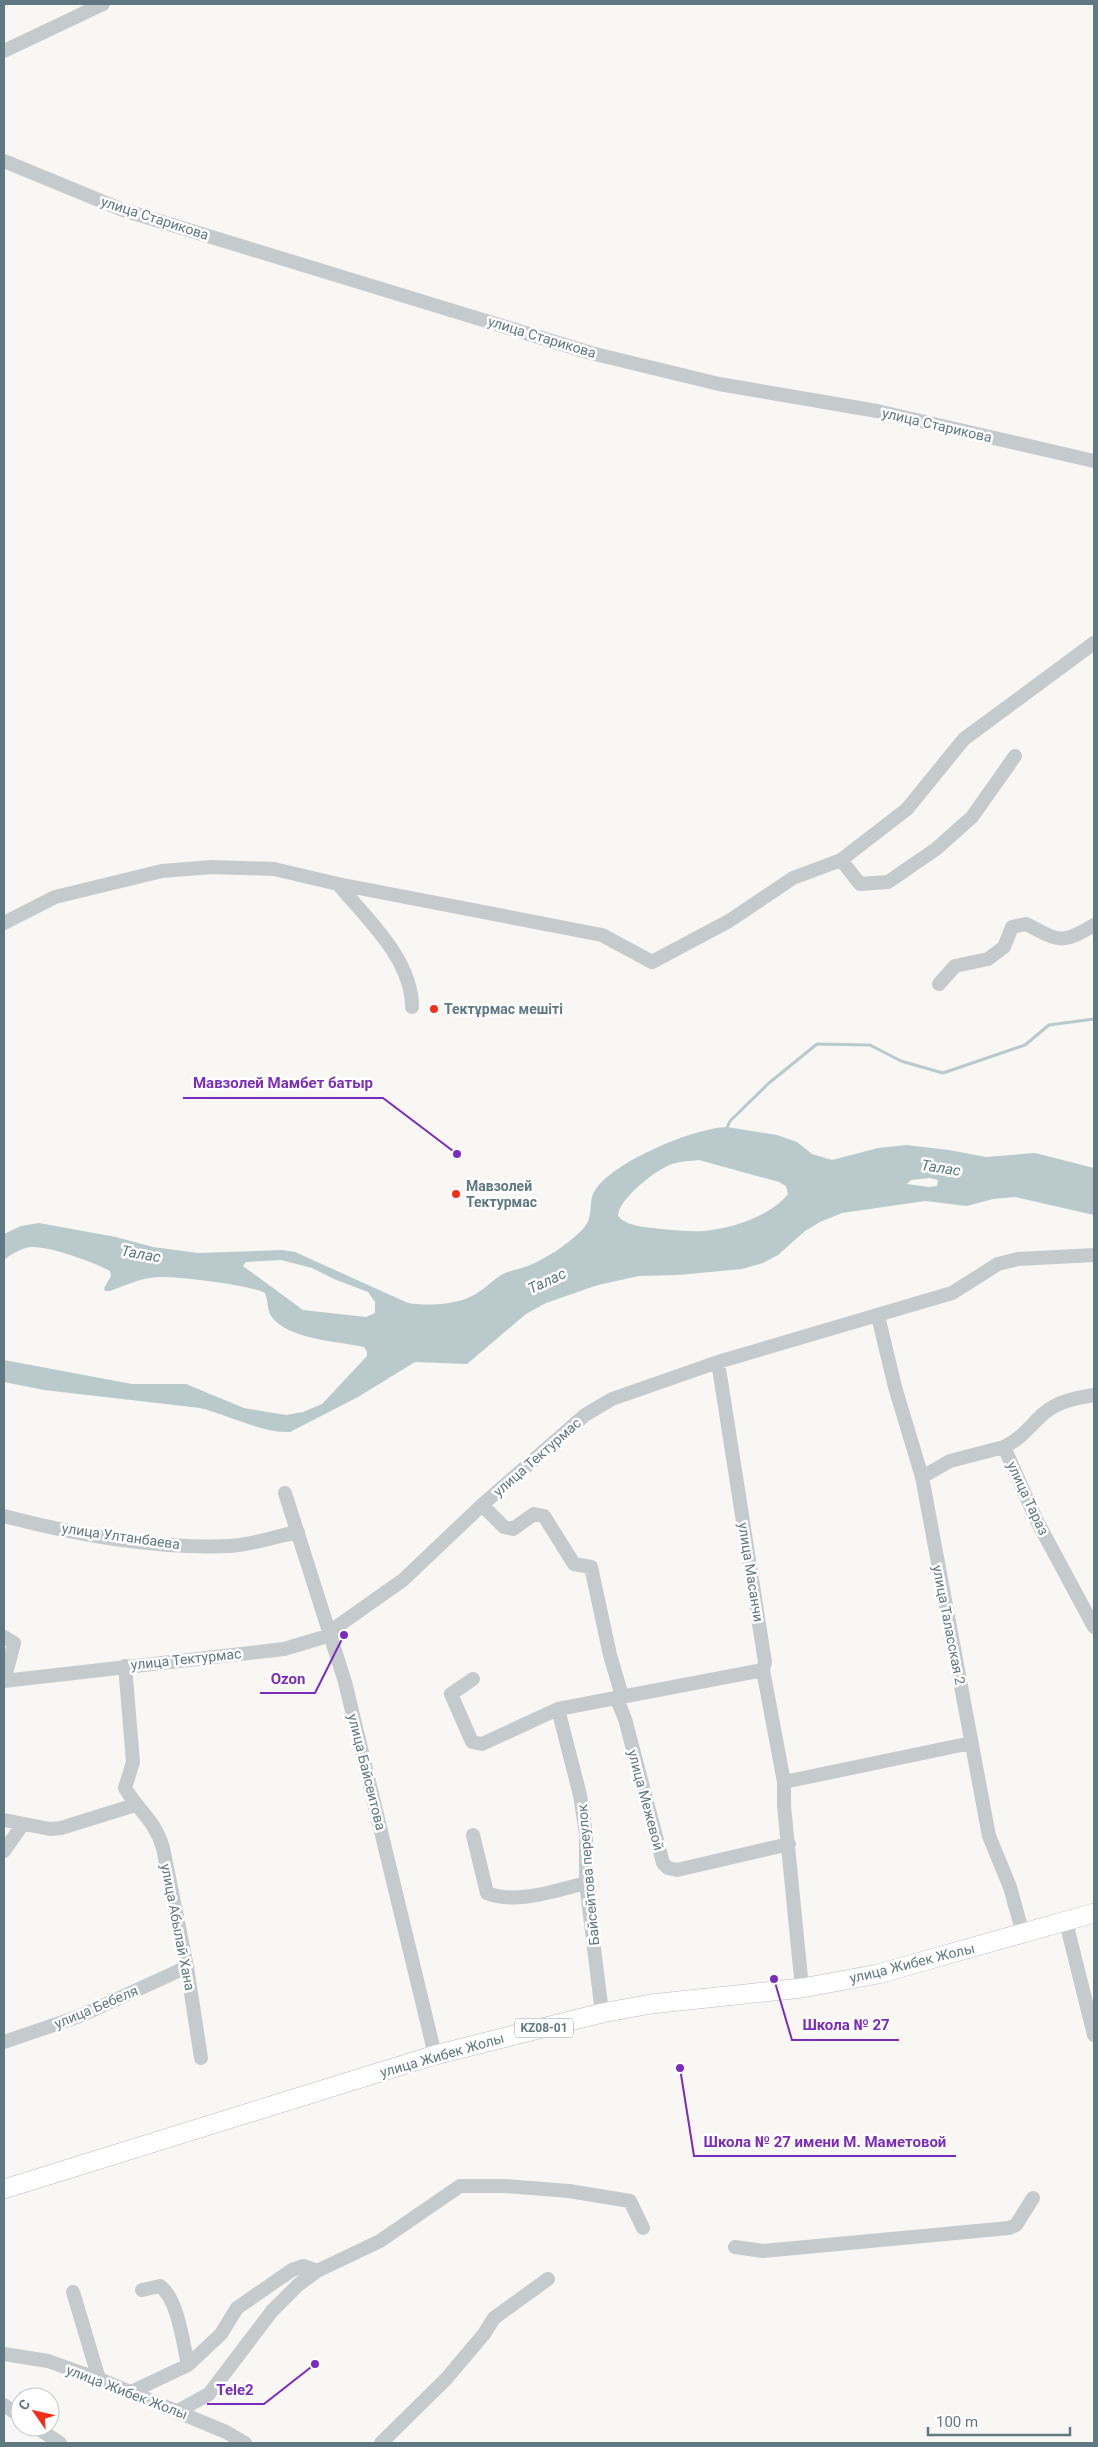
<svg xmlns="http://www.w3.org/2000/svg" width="1098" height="2447" font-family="Roboto,sans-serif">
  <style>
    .water { fill: #bacacc; fill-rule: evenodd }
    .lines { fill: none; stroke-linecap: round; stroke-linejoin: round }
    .stream { stroke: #bacacc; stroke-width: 3 }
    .major-casing { stroke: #b5bcbf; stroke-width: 20 }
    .minor { stroke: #c5cacd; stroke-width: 14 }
    .major { stroke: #fff; stroke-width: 19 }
    .poi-dot { fill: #f42e18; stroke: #fff; stroke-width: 2 }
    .labels { text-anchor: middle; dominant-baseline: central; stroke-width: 5; stroke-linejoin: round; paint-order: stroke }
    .shield { fill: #fff; stroke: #90a0a8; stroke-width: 1 }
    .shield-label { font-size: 12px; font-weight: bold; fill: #607882 }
    .street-label { font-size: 14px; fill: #607882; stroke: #fff }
    .poi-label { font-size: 14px; font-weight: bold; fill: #607882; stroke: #fff; text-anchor: start }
    .water-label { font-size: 15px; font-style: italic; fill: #5a787d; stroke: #fff }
    .leader { fill: none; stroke: #7b2cbf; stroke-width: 2 }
    .callout-dot { fill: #7b2cbf; stroke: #fff; stroke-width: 2 }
    .callout-label { font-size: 15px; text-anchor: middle; font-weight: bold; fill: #7b2cbf; stroke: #fff; stroke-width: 5; stroke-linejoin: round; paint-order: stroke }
  </style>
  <rect width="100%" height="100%" fill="#f8f7f4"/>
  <path class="water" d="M 727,1127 L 777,1135 L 797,1142 L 812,1154 L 832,1160 L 878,1148 L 906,1145 L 949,1150 L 986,1157 L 1035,1153 L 1094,1168 L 1094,1215 L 1015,1197 L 993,1199 L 967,1206 L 925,1201 L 842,1213 L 820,1222 L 805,1231 L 778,1255 L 763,1263 L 742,1269 L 678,1275 L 639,1276 L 598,1285 L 546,1303 L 526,1314 L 467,1364 L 415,1362 L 358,1397 L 290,1432 C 262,1433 228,1415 200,1408 L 44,1390 L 4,1382 L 4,1360 L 132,1384 L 186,1384 L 244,1408 L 286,1415 L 303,1412 L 322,1404 L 367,1356 L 367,1352 L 364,1347 C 338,1341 288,1340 271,1316 C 267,1309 268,1300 265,1293 C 252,1285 175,1276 158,1277 C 141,1278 126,1285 110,1291 L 105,1291 L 104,1288 L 111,1276 L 110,1271 C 93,1262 50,1246 31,1247 C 22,1248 11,1254 4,1260 L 4,1234 L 21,1226 L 39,1223 L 116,1237 L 153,1247 L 198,1253 L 282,1250 L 295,1252 L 408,1303 C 426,1306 455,1305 472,1296 C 483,1291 492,1280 503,1274 C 511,1270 520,1269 528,1266 C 547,1258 567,1245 582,1230 C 596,1216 586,1202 596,1189 C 615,1161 694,1128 727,1127 ZM 699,1160 L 779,1182 L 786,1186 L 788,1194 C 769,1217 733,1228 704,1231 C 690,1232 675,1230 661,1229 C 647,1227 628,1227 618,1216 C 618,1199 657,1169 672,1164 C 681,1161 690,1161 699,1160 ZM 930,1178 L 938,1180 L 937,1186 L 929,1187 L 907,1184 L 911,1180 ZM 281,1260 L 312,1268 L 334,1279 L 368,1292 L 375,1302 L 375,1313 L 366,1317 L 303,1310 L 243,1266 L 246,1262 Z"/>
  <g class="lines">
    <path class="stream" d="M 726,1130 L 730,1121 L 769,1083 L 817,1044 L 870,1045 L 901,1061 L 943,1073 L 1025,1045 L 1049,1025 L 1094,1019"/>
    <defs>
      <path id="major" d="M 4,2189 L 435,2055 L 602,2013 L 651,2004 L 802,1988 L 878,1974 L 1094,1913"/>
    </defs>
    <use href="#major" class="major-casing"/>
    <path class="minor" d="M 4,51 L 103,4
      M 4,161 L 123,210 L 591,353 L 719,384 L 877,411 L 1094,461
      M 841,860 L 860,884 L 888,882 L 936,849 L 972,817 L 1015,756
      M 338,884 C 367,919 412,959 412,1007
      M 4,923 L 55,897 L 162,871 L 212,867 L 274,869 L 338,884 L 602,935 L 652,962 L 729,921 L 793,878 L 841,860 L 907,809 L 964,739 L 1094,643
      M 939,984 L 955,966 L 988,959 L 1004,947 L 1012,927 L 1026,924 C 1059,941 1061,945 1094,925
      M 878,1316 L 895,1387 L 922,1477 L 989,1836 L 1010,1887 L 1023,1934
      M 718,1362 L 765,1662 L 763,1670 L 784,1782 L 784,1806 L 802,1988
      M 1004,1447 C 1022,1438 1029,1427 1043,1414 C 1058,1401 1076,1398 1094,1395
      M 922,1477 L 950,1461 L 1004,1447 L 1038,1523 L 1094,1627
      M 285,1493 L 345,1682 L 435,2055
      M 482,1505 L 504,1527 L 513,1529 L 534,1514 L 544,1516 L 574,1564 L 591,1567 L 610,1655 L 622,1696
      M 4,1516 C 76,1535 155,1549 230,1546 C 252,1545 276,1536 298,1532
      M 4,1637 L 14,1643 L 4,1681
      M 125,1666 L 133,1762 L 125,1788 C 139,1812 155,1820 163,1848 L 187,1967 L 201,2058
      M 473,1679 L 451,1694 L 472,1742 L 482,1744 L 558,1709 L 763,1670
      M 4,1681 L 284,1649 L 331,1635 L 335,1628 L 403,1580 L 482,1505 L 585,1415 L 612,1399 L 718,1362 L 952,1293 L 998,1264 L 1018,1259 L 1094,1255
      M 616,1697 L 625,1719 L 663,1863 L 668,1868 L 677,1870 L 789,1844
      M 558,1709 L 580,1795 L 586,1834 L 586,1883 L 602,2013
      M 784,1782 L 971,1743
      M 4,1820 L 50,1829 L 61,1828 L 135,1805
      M 473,1835 L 487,1893 C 516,1905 556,1890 586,1883
      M 4,1851 L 23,1824
      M 1066,1922 L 1094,2035
      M 4,2042 L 80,2016 L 187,1967
      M 735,2247 L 763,2251 L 1009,2228 L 1016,2225 L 1033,2198
      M 142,2290 L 160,2286 C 178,2299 183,2343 188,2365
      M 73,2292 L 99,2379
      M 4,2354 L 48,2361 L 99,2379 L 226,2432 L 245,2443
      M 131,2392 L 188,2365 L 221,2334 L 237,2308 L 292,2270 L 304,2266 L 317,2271
      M 4,2405 L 20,2416
      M 178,2411 L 209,2394 L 272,2311 L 298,2285 L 317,2271 L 380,2241 L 460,2186 L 505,2186 L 569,2191 L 630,2201 L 643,2228
      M 36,2427 L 60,2443
      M 381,2443 L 446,2379 L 484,2334 L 494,2318 L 548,2279"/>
    <use href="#major" class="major"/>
  </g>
  <g class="poi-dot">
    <circle cx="434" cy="1009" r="5"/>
    <circle cx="456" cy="1194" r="5"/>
  </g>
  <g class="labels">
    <rect class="shield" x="515" y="2018.5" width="58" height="19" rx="4"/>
    <g class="shield-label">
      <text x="544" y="2028">KZ08-01</text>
    </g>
    <g class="street-label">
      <text transform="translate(155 218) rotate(18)">улица Старикова</text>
      <text transform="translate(542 337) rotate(17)">улица Старикова</text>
      <text transform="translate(937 425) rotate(13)">улица Старикова</text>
      <text transform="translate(537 1457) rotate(-41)">улица Тектурмас</text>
      <text transform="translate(1028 1498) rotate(65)">улица Тараз</text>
      <text transform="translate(121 1536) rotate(8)">улица Ултанбаева</text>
      <text transform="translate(751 1572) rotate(81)">улица Масанчи</text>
      <text transform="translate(949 1625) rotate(79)">улица Таласская 2</text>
      <text transform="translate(186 1659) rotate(-6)">улица Тектурмас</text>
      <text transform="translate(367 1772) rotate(76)">улица Байсеитова</text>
      <text transform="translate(646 1800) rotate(75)">улица Межевой</text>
      <text transform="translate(588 1875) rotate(-95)">Байсейтова переулок</text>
      <text transform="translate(178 1927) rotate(79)">улица Абылай Хана</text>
      <text transform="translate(912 1963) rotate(-14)">улица Жибек Жолы</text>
      <text transform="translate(96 2007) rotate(-23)">улица Бебеля</text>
      <text transform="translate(442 2055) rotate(-16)">улица Жибек Жолы</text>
      <text transform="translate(127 2392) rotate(21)">улица Жибек Жолы</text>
    </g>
    <g class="poi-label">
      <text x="444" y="1009">Тектұрмас мешіті</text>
      <text x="466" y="1186">Мавзолей<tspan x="466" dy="16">Тектурмас</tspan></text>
    </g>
    <g class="water-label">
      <text transform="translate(941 1168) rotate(9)">Талас</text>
      <text transform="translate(141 1254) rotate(10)">Талас</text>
      <text transform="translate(547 1281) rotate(-25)">Талас</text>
    </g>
  </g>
  <path class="leader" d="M457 1154L383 1098H183M344 1635L315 1693H260M774 1979L792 2040H899M680 2068L694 2156H956M315 2364L264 2404H207"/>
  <g class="callout-dot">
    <circle cx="457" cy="1154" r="5"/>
    <circle cx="344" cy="1635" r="5"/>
    <circle cx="774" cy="1979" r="5"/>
    <circle cx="680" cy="2068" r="5"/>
    <circle cx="315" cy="2364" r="5"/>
  </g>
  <g class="callout-label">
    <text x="283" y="1088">Мавзолей Мамбет батыр</text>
    <text x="288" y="1684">Ozon</text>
    <text x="846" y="2030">Школа № 27</text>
    <text x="825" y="2147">Школа № 27 имени М. Маметовой</text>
    <text x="235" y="2395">Tele2</text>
  </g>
  <rect width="1098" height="2447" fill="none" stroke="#607882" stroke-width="10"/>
  <g transform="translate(35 2412) rotate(304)"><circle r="24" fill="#ffffff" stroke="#bfc9cd"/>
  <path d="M0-4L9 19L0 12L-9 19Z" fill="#f42e18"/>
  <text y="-8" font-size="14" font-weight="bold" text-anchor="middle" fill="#607882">С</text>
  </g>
  <path d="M928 2427v8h142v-8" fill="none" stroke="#607882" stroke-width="2.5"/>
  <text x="936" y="2427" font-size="15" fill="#607882" stroke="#ffffff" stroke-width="4" paint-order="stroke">100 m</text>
</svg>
